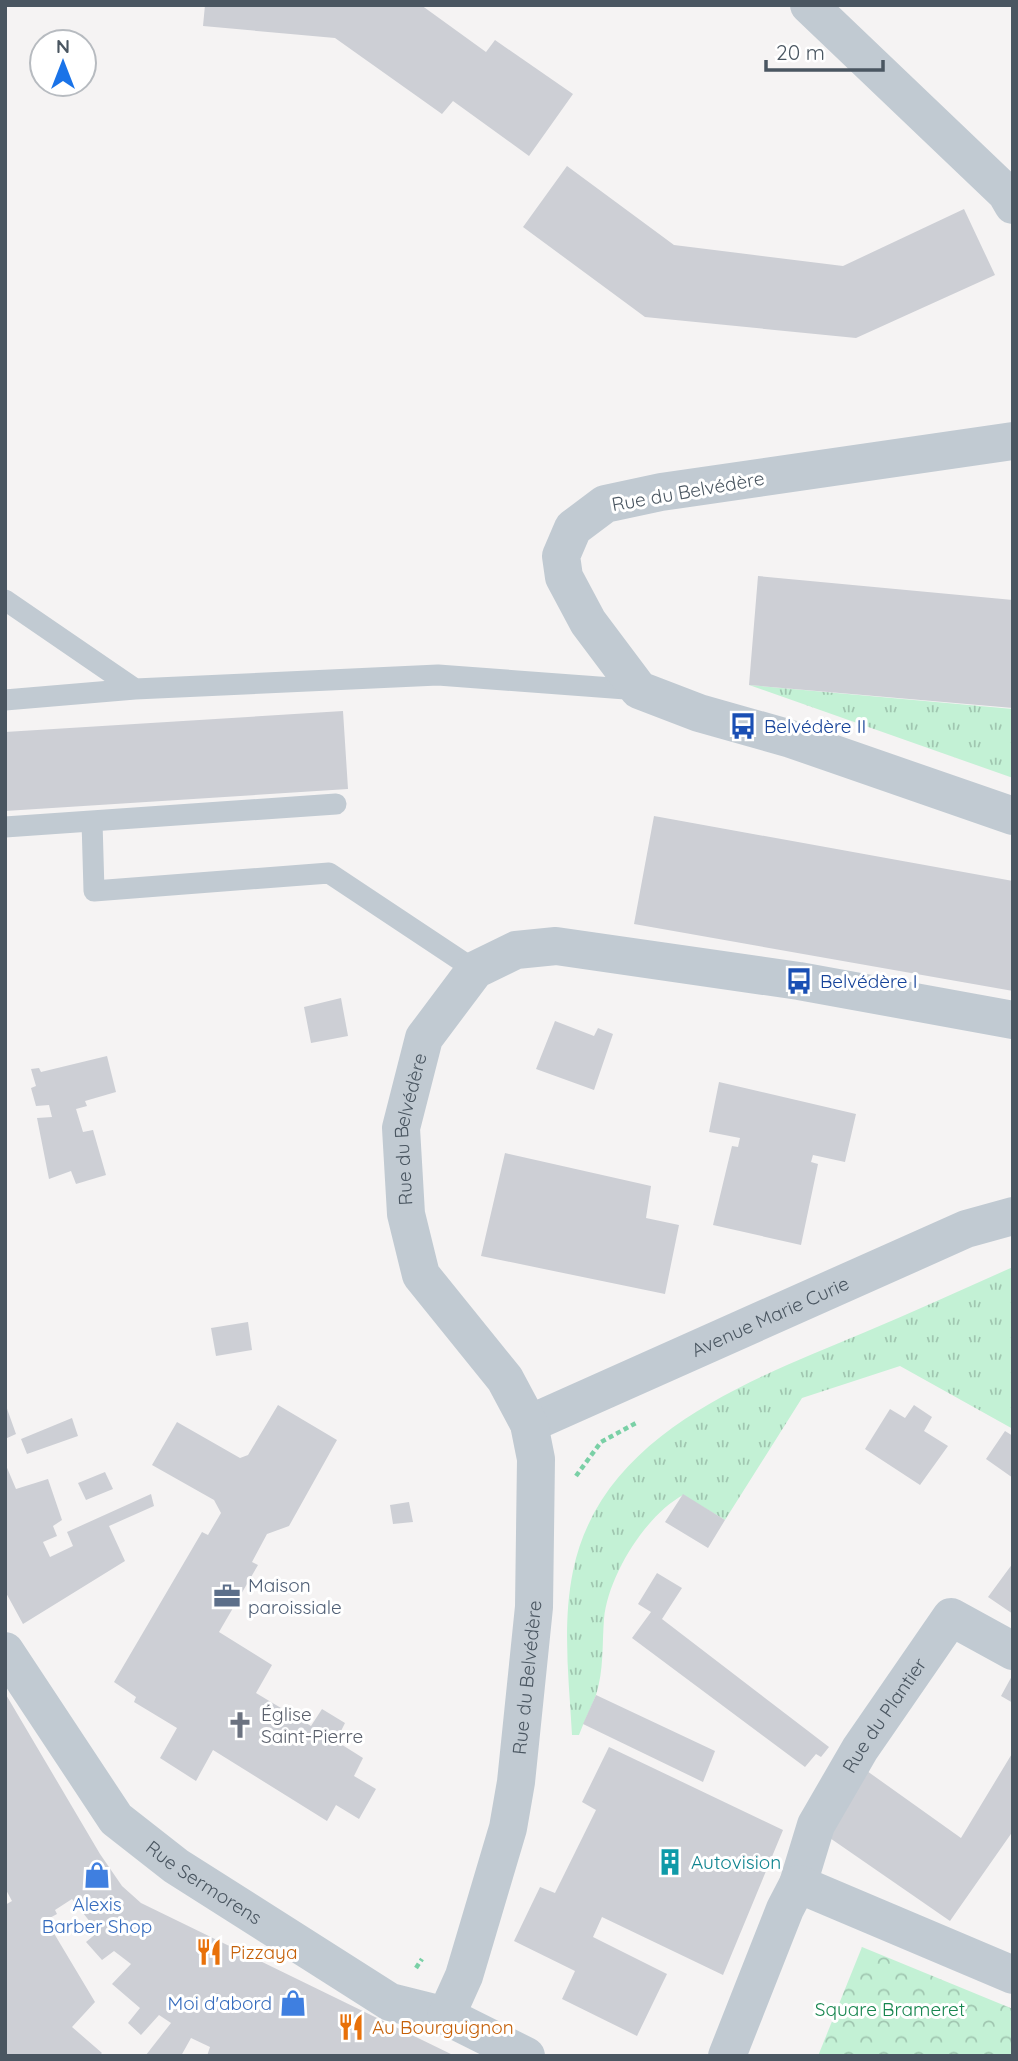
<svg xmlns="http://www.w3.org/2000/svg" width="1018" height="2061" font-family="Quicksand,sans-serif">
  <style>
    .grass { fill: url(#grass-tufts) }
    .park { fill: url(#park-crowns) }
    .building { fill: #cdcfd5 }
    .lines { fill: none; stroke-linecap: round; stroke-linejoin: round }
    .path { stroke: #7ad0a6; stroke-width: 4.5; stroke-dasharray: 5 3.5; stroke-linecap: butt }
    .lane { stroke: #c1cad2; stroke-width: 21 }
    .street { stroke: #c1cad2; stroke-width: 38 }
    .labels { text-anchor: middle; dominant-baseline: central; stroke-width: 6; stroke-linejoin: round; paint-order: stroke }
    .street-label { font-size: 19px; fill: #4a5661; stroke: #fff }
    .transit-label { font-size: 19px; fill: #164399; stroke: #fff; text-anchor: start }
    .service-label { font-size: 19px; fill: #4e5e75; stroke: #fff; text-anchor: start }
    .worship-label { font-size: 19px; fill: #5b616d; stroke: #fff; text-anchor: start }
    .culture-label { font-size: 19px; fill: #0d838f; stroke: #fff; text-anchor: start }
    .shop-label { font-size: 19px; fill: #366cbe; stroke: #fff }
    .food-label { font-size: 19px; fill: #c56008; stroke: #fff; text-anchor: start }
    .park-label { font-size: 19px; fill: #17864f; stroke: #fff }
  </style>
  <defs>
    <pattern id="grass-tufts" width="24" height="20" patternUnits="userSpaceOnUse" patternTransform="scale(1.75)"><rect width="24" height="20" fill="#c3f1d5"/><path d="M3 7l-1-3M5 7V3M7 7l1-3M15 17l-1-3M17 17v-4M19 17l1-3" fill="none" stroke="#a0c6b0"/></pattern>
    <pattern id="park-crowns" width="20" height="18" patternUnits="userSpaceOnUse" patternTransform="scale(1.75)"><rect width="20" height="18" fill="#c3f1d5"/><path d="M2 6a3 3 0 1 1 6 0M12 15a3 3 0 1 1 6 0" fill="none" stroke="#a0c6b0"/></pattern>
  </defs>
  <rect width="100%" height="100%" fill="#f5f3f3"/>
  <path class="grass" d="M 749,685 L 1013,709 L 1013,778 Z
    M 1013,1267 L 1013,1429 L 900,1366 L 802,1398 L 725,1520 L 683,1495 C 645,1516 608,1576 604,1619 C 602,1645 604,1670 596,1695 C 591,1708 584,1721 579,1735 L 572,1735 C 569,1680 562,1625 573,1571 C 601,1434 749,1381 863,1333 C 913,1312 963,1289 1013,1267 Z"/>
  <path class="park" d="M 862,1947 L 1013,2009 L 1013,2056 L 818,2056 Z"/>
  <path class="building" d="M 205,5 L 421,5 L 486,52 L 495,40 L 573,94 L 529,156 L 453,101 L 442,114 L 335,38 L 203,26 Z
    M 567,166 L 674,245 L 843,266 L 964,209 L 995,275 L 856,338 L 645,317 L 523,227 Z
    M 758,576 L 1013,600 L 1013,708 L 749,685 Z
    M 343,711 L 348,789 L 5,811 L 5,732 Z
    M 654,816 L 1013,881 L 1013,991 L 634,924 Z
    M 341,998 L 348,1036 L 311,1043 L 304,1007 Z
    M 555,1021 L 594,1036 L 598,1028 L 613,1034 L 594,1090 L 536,1069 Z
    M 107,1056 L 116,1092 L 85,1101 L 87,1106 L 76,1109 L 83,1132 L 93,1130 L 106,1175 L 76,1184 L 71,1171 L 49,1179 L 37,1118 L 52,1117 L 49,1105 L 36,1106 L 31,1088 L 36,1086 L 31,1069 L 39,1068 L 41,1072 Z
    M 719,1082 L 856,1114 L 845,1162 L 813,1155 L 811,1162 L 818,1164 L 801,1245 L 713,1225 L 732,1146 L 738,1147 L 740,1138 L 709,1132 Z
    M 505,1153 L 651,1186 L 646,1218 L 679,1225 L 665,1294 L 481,1256 Z
    M 248,1322 L 252,1350 L 216,1356 L 211,1328 Z
    M 5,1403 L 16,1434 L 5,1439 Z
    M 278,1405 L 337,1440 L 289,1526 L 267,1534 L 252,1562 L 258,1565 L 219,1632 L 272,1665 L 256,1693 L 311,1726 L 322,1709 L 345,1723 L 336,1741 L 363,1758 L 354,1776 L 376,1789 L 359,1819 L 336,1805 L 327,1821 L 213,1750 L 196,1781 L 160,1758 L 177,1728 L 134,1702 L 136,1697 L 114,1682 L 202,1532 L 208,1535 L 221,1513 L 214,1500 L 152,1465 L 177,1422 L 240,1458 L 248,1455 Z
    M 914,1405 L 932,1417 L 924,1431 L 948,1446 L 920,1485 L 865,1449 L 890,1409 L 905,1418 Z
    M 72,1418 L 78,1436 L 27,1454 L 21,1439 Z
    M 1005,1431 L 1013,1436 L 1013,1478 L 986,1459 Z
    M 5,1463 L 16,1489 L 48,1479 L 62,1520 L 53,1526 L 57,1536 L 43,1542 L 50,1557 L 73,1546 L 67,1532 L 151,1494 L 154,1506 L 109,1526 L 125,1561 L 23,1624 L 5,1591 Z
    M 105,1472 L 113,1489 L 86,1500 L 78,1483 Z
    M 683,1494 L 725,1520 L 708,1548 L 665,1522 Z
    M 409,1502 L 413,1522 L 393,1524 L 390,1505 Z
    M 1013,1563 L 1013,1614 L 988,1597 Z
    M 657,1573 L 682,1588 L 662,1619 L 829,1747 L 821,1757 L 816,1754 L 805,1767 L 632,1638 L 651,1612 L 638,1604 Z
    M 1013,1674 L 1013,1703 L 1001,1696 Z
    M 5,1693 L 100,1854 L 122,1886 L 141,1903 L 455,2056 L 207,2056 L 210,2047 L 191,2038 L 181,2056 L 148,2056 L 146,2055 L 171,2023 L 159,2015 L 141,2035 L 128,2023 L 140,2008 L 112,1984 L 131,1964 L 114,1951 L 102,1960 L 86,1942 L 98,1932 L 72,1899 L 55,1910 L 57,1914 L 46,1920 L 95,2002 L 72,2027 L 102,2053 L 99,2056 L 5,2056 L 5,1905 L 12,1901 L 5,1888 Z
    M 596,1695 L 715,1751 L 703,1782 L 583,1724 Z
    M 609,1747 L 783,1830 L 723,1975 L 602,1917 L 593,1937 L 667,1974 L 637,2036 L 562,1999 L 575,1971 L 514,1941 L 540,1887 L 555,1893 L 596,1810 L 582,1802 Z
    M 1013,1752 L 1013,1831 L 950,1921 L 827,1836 L 867,1771 L 961,1838 Z"/>
  <g class="lines">
    <path class="path" d="M 1012,5 L 1013,6
      M 576,1476 L 601,1442 L 636,1423
      M 416,1968 L 422,1959"/>
    <path class="lane" d="M 5,600 L 135,689 L 438,675 L 639,690
      M 5,700 L 135,689
      M 92,821 L 94,891 L 329,873 L 475,970
      M 5,827 L 336,804"/>
    <g class="street">
      <path d="M 809,5 L 1006,193 L 1013,205"/>
      <path d="M 1013,441 L 661,492 L 605,504 L 573,528 L 561,556 L 564,577 L 588,622 L 639,690 L 699,713 L 791,739 L 1013,816"/>
      <path id="s1" d="M 529,1424 L 966,1229 L 1013,1216"/>
      <path id="s2" d="M 5,1651 L 116,1819 L 176,1866 L 390,2002 L 446,2016 L 526,2056"/>
      <path id="s3" d="M 798,1884 L 816,1825 L 860,1749 L 951,1617 L 1013,1651"/>
      <path id="s4" d="M 446,2016 L 464,1976 L 508,1828 L 516,1782 L 534,1607 L 536,1459 L 529,1424 L 505,1379 L 421,1275 L 406,1214 L 401,1128 L 424,1038 L 475,970 L 516,950 L 556,946 L 799,981 L 1013,1020"/>
      <path d="M 727,2056 L 785,1909 L 798,1884 L 1013,1975"/>
    </g>
  </g>
  <defs>
    <symbol id="bus-bare" viewBox="-9 -9 18 18"><path d="M-5-6H5V4H4V6H2V4H-2V6H-4V4H-5ZM-3.5-4V0h7V-4ZM-3.5 1.2v1.5H-2V1.2ZM2 1.2v1.5H3.5V1.2Z" fill="#1a4fb4" stroke="#fff" stroke-width="2.5" paint-order="stroke"/></symbol>
    <symbol id="office-bare" viewBox="-9 -9 18 18"><path d="M-6-3h4V-5.5h4V-3h4V5H-6ZM-1-4.5V-3h2v-1.5ZM-6 0V1H6V0Z" fill="#5c6f8a" stroke="#fff" stroke-width="2.5" paint-order="stroke"/></symbol>
    <symbol id="church-bare" viewBox="-9 -9 18 18"><path d="M-1.2-6h2.4v3.5h3.3v2.4h-3.3V6h-2.4V-.1h-3.3v-2.4h3.3Z" fill="#6b7280" stroke="#fff" stroke-width="2.5" paint-order="stroke"/></symbol>
    <symbol id="building-bare" viewBox="-9 -9 18 18"><path d="M-4-6H4V6H1V3H-1V6H-4ZM-2.5-4.3h1.7v1.8h-1.7ZM.8-4.3h1.7v1.8H.8ZM-2.5-1h1.7V.8h-1.7ZM.8-1h1.7V.8H.8Z" fill="#0f9aa8" stroke="#fff" stroke-width="2.5" paint-order="stroke"/></symbol>
    <symbol id="shop-bare" viewBox="-9 -9 18 18"><path d="M-5-2.5h2.3a2.7 3.5 0 0 1 5.4 0H5L5.5 6h-11ZM-1.5-2.5h3a1.5 2.3 0 0 0-3 0Z" fill="#3f7fe0" stroke="#fff" stroke-width="2.5" paint-order="stroke"/></symbol>
    <symbol id="restaurant-bare" viewBox="-9 -9 18 18"><path d="M-5-6h1v4h1v-4h1v4h1v-4h1v5L-1.5 .5V6h-2V.5L-5-1ZM5-6V6H3V1.5H1.5Q1.5-4 5-6Z" fill="#e8710a" stroke="#fff" stroke-width="2.5" paint-order="stroke"/></symbol>
  </defs>
  <g fill-rule="evenodd">
    <use href="#bus-bare" x="724" y="707" width="38" height="38"/>
    <use href="#bus-bare" x="780" y="962" width="38" height="38"/>
    <use href="#office-bare" x="208" y="1577" width="38" height="38"/>
    <use href="#church-bare" x="221" y="1706" width="38" height="38"/>
    <use href="#building-bare" x="651" y="1843" width="38" height="38"/>
    <use href="#shop-bare" x="78" y="1856" width="38" height="38"/>
    <use href="#restaurant-bare" x="190" y="1933" width="38" height="38"/>
    <use href="#shop-bare" x="274" y="1984" width="38" height="38"/>
    <use href="#restaurant-bare" x="332" y="2008" width="38" height="38"/>
  </g>
  <g class="labels">
    <g class="street-label">
      <text transform="translate(688 491) rotate(-10)">Rue du Belvédère</text>
      <text stroke="none"><textPath href="#s4" startOffset="938">Rue du Belvédère</textPath></text>
      <text stroke="none"><textPath href="#s1" startOffset="264">Avenue Marie Curie</textPath></text>
      <text stroke="none"><textPath href="#s4" startOffset="350">Rue du Belvédère</textPath></text>
      <text stroke="none"><textPath href="#s3" startOffset="191">Rue du Plantier</textPath></text>
      <text stroke="none"><textPath href="#s2" startOffset="310">Rue Sermorens</textPath></text>
    </g>
    <g class="transit-label">
      <text x="764" y="726">Belvédère II</text>
      <text x="820" y="981">Belvédère I</text>
    </g>
    <g class="service-label">
      <text x="248" y="1585">Maison<tspan x="248" dy="22">paroissiale</tspan></text>
    </g>
    <g class="worship-label">
      <text x="261" y="1714">Église<tspan x="261" dy="22">Saint-Pierre</tspan></text>
    </g>
    <g class="culture-label">
      <text x="691" y="1862">Autovision</text>
    </g>
    <g class="shop-label">
      <text x="97" y="1904">Alexis<tspan x="97" dy="22">Barber Shop</tspan></text>
      <text x="272" y="2003" text-anchor="end">Moi d'abord</text>
    </g>
    <g class="food-label">
      <text x="230" y="1952">Pizzaya</text>
      <text x="372" y="2027">Au Bourguignon</text>
    </g>
    <g class="park-label">
      <text x="890" y="2009">Square Brameret</text>
    </g>
  </g>
  <rect width="1018" height="2061" fill="none" stroke="#4a5661" stroke-width="14"/>
  <g transform="translate(63 63)"><circle r="33" fill="#ffffff" stroke="#b7bbc0" stroke-width="2"/>
  <path d="M0-5L12 26L0 18L-12 26Z" fill="#1a73e8"/>
  <text y="-10" font-size="19" font-weight="bold" text-anchor="middle" fill="#4a5661">N</text>
  </g>
  <path d="M766 60v10h117v-10" fill="none" stroke="#4a5661" stroke-width="3.5"/>
  <text x="776" y="60" font-size="21" fill="#4a5661" stroke="#ffffff" stroke-width="5" paint-order="stroke">20 m</text>
</svg>
